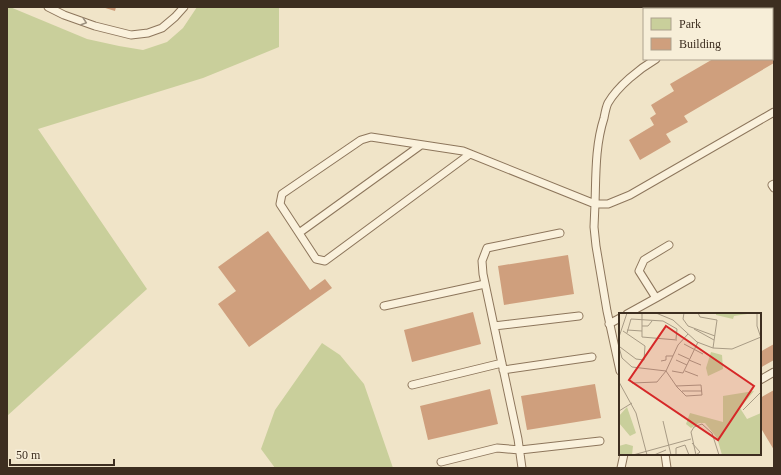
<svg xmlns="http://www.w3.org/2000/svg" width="781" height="475" font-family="Georgia,serif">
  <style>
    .green { fill: #c9cf9b }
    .building { fill: #cf9f7d }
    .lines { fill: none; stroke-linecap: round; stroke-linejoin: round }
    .lane-casing { stroke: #8d765c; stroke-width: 9 }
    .lane { stroke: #faf1dc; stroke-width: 7 }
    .oneway { stroke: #9c907e }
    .inset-road { fill: none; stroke: #a89b85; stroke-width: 1 }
    .view { fill: #d62828; fill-opacity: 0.15; stroke: #d62828; stroke-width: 2 }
    .inset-edge { fill: none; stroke: #3d2e20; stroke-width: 2 }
  </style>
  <rect width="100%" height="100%" fill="#f0e4c8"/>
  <path class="green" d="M 7,7 L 10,7 L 87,39 L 119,46 L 143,50 L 167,42 L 183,28 L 197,7 L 279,7 L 279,47 L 203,78 L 38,129 L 147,289 L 7,416 Z
    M 322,343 L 340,355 L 364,384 L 393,468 L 275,468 L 261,449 L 275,410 Z"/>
  <path class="building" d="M 102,7 L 116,7 L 115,11 Z
    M 772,27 L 774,30 L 774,63 L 684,116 L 688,122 L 666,134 L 671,142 L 640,160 L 629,140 L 654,125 L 650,118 L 656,114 L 651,105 L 674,91 L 670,84 L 713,59 L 772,59 Z
    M 268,231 L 310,290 L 325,279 L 332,288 L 249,347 L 218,304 L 236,291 L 218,267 Z
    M 568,255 L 574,294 L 504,305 L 498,266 Z
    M 473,312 L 481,344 L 412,362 L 404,330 Z
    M 774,344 L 774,360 L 760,368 L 760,352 Z
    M 595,384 L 601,418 L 527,430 L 521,396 Z
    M 490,389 L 498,424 L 428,440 L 420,406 Z
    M 774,390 L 774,450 L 762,430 L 760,432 L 760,398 Z"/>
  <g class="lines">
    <defs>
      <path id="lane" d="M 48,7 L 64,15 L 95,26 L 131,35 L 148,33 L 162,28 L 175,17 L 184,7
        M 737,9 L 739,7
        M 470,154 L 325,261 L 316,259 L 280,204 L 282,194 L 361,140 L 371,137 L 463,151 L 595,204 C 596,175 595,146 604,118 C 605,113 606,107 608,103 C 618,86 639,69 656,59
        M 774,184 L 772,185 L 774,188
        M 299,233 L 421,145
        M 656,298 L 691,278
        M 384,306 L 485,284
        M 627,314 L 656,298 L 639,271 L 644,260 L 669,245
        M 609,324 L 620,318
        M 494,326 L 579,316
        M 503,370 L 592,357
        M 620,371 L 607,311 L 596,246 L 594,227 L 595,204 L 608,204 L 630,195 L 774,112
        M 760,380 L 774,372
        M 412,385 L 502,363
        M 665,454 L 667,468
        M 441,462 L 497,448 L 520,450 L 600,441
        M 522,468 L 518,439 L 483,274 L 482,261 L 487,248 L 560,233
        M 621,468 L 624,454"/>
    </defs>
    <use href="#lane" class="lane-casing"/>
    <use href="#lane" class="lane"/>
  </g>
  <defs><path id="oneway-chevron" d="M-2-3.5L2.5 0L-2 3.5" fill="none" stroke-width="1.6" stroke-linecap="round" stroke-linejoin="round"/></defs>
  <use class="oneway" href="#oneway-chevron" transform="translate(84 22) rotate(19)"/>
  <g transform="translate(619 313)">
    <rect width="142" height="142" fill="#f0e4c8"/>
    <path d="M 97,0 L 135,0 L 115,3 L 114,6 L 97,2 ZM 92,39 L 103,42 L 104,56 L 89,63 L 87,55 ZM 135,78 L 121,95 L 128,106 L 142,100 L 142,142 L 103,142 L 98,125 L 86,110 L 80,110 L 72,115 L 67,111 L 71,100 L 104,109 L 104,83 ZM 8,94 L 17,120 L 11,123 L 0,110 L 0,103 ZM 7,131 L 14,133 L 13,142 L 0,142 L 0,133 Z" fill="#c9cf9b"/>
    <path class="inset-road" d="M 23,0 L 23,24 L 58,27M 37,0 L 54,7 L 78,29 L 94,35 L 113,36 L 142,24M 65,0 L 64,6 L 69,13 L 96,23M 79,0 L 81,4 L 98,7 L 94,35M 138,0 L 138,13 L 142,25M 23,13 L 29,13 L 33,8M 75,16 L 95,27M 8,17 L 23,18M 8,20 L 12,6 L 44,8 L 58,16 L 57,26M 0,24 L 8,0M 65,31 L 84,41M 0,34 L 3,45 L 13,54 L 47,58 L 59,32 L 69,21M 1,34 L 17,46 L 25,47 L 26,33 L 4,18M 59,41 L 70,46M 57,47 L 68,52M 70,47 L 82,52M 42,48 L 47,47 L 47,43 L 54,43M 53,58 L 64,60 L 79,29M 66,58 L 79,63M 0,69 L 17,100 L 28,142M 13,70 L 38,69 L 47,58 L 58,74 L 67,83 L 83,82 L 82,72 L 57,73M 63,78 L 83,78M 124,97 L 142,79M 0,98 L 13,90M 44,108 L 52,142M 73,130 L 81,139 L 77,142M 14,142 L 72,126M 35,142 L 47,137M 57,142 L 57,135 L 66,132 L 70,142M 77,142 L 72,119 L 75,114 L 83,111 L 93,120 L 100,142"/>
    <path class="view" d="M 47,13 L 135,73 L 99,127 L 10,67 Z"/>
    <rect width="142" height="142" class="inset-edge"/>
  </g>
  <rect width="781" height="475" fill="none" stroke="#3d2e20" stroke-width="16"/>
  <rect x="643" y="8" width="130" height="52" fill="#f7eed8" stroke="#ada18e"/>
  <rect x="651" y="18" width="20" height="12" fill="#c9cf9b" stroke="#ada18e"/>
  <text x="679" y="28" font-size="12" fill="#3d2e20">Park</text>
  <rect x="651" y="38" width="20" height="12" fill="#cf9f7d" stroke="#ada18e"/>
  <text x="679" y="48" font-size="12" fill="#3d2e20">Building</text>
  <path d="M10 459v6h104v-6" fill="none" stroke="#3d2e20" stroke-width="2"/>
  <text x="16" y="459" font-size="12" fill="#3d2e20" stroke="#f7eed8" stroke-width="3" paint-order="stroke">50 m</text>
</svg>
